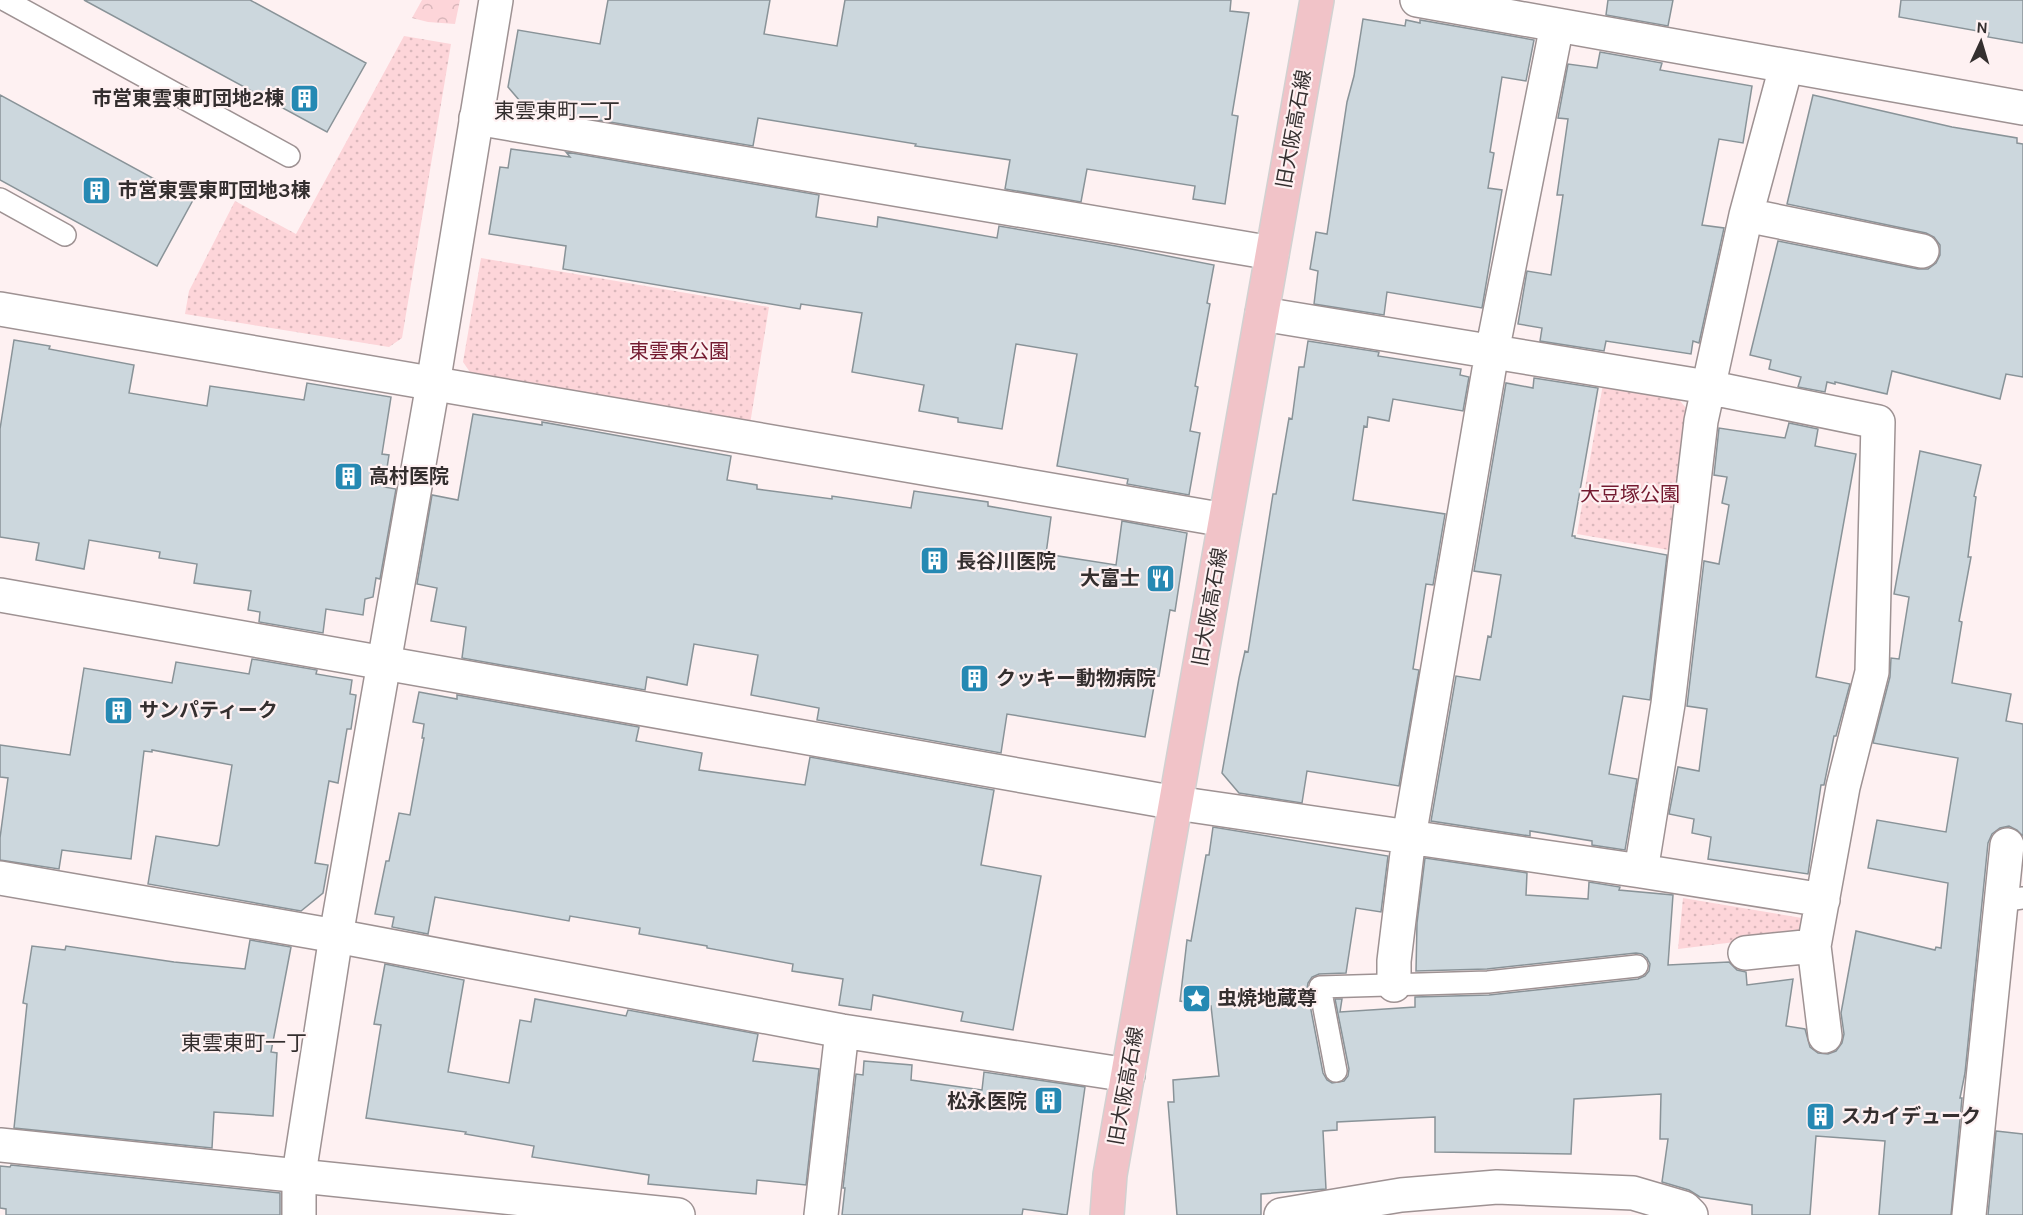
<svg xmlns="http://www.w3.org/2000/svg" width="2023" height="1215" font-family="Karla,'Noto Sans JP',sans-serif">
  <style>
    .forest { fill: url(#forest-crowns) }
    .park { fill: url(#park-dots) }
    .building { fill: #ccd7dd; stroke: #899398; stroke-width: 1.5 }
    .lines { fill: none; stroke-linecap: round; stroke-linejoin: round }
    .service-casing { stroke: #9e9293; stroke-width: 24 }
    .minor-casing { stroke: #9e9293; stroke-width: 36 }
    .tertiary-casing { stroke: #9e9293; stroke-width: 36 }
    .primary-casing { stroke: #d2d1d1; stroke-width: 36 }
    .service { stroke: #fff; stroke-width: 21 }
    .minor { stroke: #fff; stroke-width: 33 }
    .tertiary { stroke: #fff; stroke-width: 33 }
    .primary { stroke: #f1c3c8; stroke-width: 33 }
    .labels { text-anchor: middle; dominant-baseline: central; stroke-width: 4.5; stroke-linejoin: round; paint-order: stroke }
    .poi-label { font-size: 20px; font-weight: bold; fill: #342f2f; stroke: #fef1f2; text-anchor: start }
    .street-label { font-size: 20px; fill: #342f2f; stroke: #fef1f2 }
    .park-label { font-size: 20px; fill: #741a30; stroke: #fef1f2 }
    .neighbourhood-label { font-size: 21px; fill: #342f2f; stroke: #fef1f2 }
  </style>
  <defs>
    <pattern id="forest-crowns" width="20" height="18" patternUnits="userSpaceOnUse" patternTransform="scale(1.5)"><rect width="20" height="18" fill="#fdd5d9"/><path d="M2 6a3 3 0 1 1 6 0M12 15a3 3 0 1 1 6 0" fill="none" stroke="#d9b7bb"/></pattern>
    <pattern id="park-dots" width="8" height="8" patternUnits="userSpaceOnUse" patternTransform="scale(1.5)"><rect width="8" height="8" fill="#fdd5d9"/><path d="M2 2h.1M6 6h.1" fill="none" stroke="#d9b7bb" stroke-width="1.8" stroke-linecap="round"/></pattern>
  </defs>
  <rect width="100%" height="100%" fill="#fef1f2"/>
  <path class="forest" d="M 422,0 L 460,0 L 455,24 L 428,22 L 412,18 Z"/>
  <path class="park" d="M 404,36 L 451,44 L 402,338 L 389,347 L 185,314 L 189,291 L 235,201 L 296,234 Z
    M 481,258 L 769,307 L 750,424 L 472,375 L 463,362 Z
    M 1603,384 L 1676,396 L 1686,408 L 1669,550 L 1577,534 Z
    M 1683,898 L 1802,918 L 1801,934 L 1678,949 Z"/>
  <path class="building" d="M 84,0 L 250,0 L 366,63 L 327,132 Z
    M 608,0 L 770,0 L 764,34 L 837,46 L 845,0 L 1231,0 L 1230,11 L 1249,13 L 1232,115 L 1238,116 L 1225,204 L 1193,199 L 1195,186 L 1087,169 L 1081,202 L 1005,189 L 1010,160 L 915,146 L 916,144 L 758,118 L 753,146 L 526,108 L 508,87 L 518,30 L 600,44 Z
    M 1608,0 L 1673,0 L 1668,26 L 1606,15 Z
    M 1901,0 L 2023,0 L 2023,43 L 1988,37 L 1989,33 L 1899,17 Z
    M 1363,19 L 1405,26 L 1406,20 L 1420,23 L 1420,20 L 1534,40 L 1526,81 L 1502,77 L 1490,152 L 1494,153 L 1488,188 L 1502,190 L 1482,308 L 1387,292 L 1384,315 L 1314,304 L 1318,271 L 1310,269 L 1316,232 L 1327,234 L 1347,102 L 1354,76 Z
    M 1600,52 L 1662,63 L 1660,70 L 1752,86 L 1743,143 L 1719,139 L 1702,225 L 1724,228 L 1699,343 L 1693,341 L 1691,354 L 1606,341 L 1604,351 L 1540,341 L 1542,328 L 1518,324 L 1527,271 L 1551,275 L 1563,195 L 1557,195 L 1568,119 L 1558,118 L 1568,64 L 1597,68 Z
    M 0,95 L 193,200 L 157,266 L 0,180 Z
    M 1813,95 L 1952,127 L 2017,138 L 2017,143 L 2023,144 L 2023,377 L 2006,374 L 2000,399 L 1892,371 L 1887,394 L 1835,382 L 1835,384 L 1827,382 L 1825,392 L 1798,387 L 1801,377 L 1769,369 L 1771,360 L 1750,355 L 1778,241 L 1918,269 L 1928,269 L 1936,263 L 1940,255 L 1940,245 L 1934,237 L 1926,233 L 1787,204 Z
    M 511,149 L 570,157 L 566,152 L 819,195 L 816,217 L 877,227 L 878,217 L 997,238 L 999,226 L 1116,246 L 1214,265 L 1207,303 L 1210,304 L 1195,386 L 1198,387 L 1190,431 L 1200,433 L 1189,495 L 1127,484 L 1128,479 L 1057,466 L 1077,354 L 1016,344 L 1002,429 L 958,422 L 958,418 L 919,411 L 924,385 L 852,372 L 862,313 L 801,304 L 800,309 L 563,269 L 566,246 L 489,234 L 500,167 L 508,168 Z
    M 14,340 L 50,346 L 49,349 L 134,365 L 129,393 L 207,406 L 210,386 L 304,400 L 307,383 L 391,397 L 382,454 L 389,455 L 384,487 L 396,489 L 380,579 L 376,578 L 373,597 L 365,599 L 363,615 L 326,609 L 323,633 L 259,622 L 260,612 L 248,610 L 251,591 L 194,583 L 197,564 L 159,558 L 160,552 L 89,540 L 84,569 L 36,560 L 39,543 L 0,537 L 0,429 Z
    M 1308,341 L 1379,352 L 1378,356 L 1461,369 L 1460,375 L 1469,377 L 1463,411 L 1393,399 L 1389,421 L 1368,417 L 1367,427 L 1364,426 L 1353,500 L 1445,514 L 1433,585 L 1426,584 L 1413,669 L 1419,670 L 1399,786 L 1307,771 L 1302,803 L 1239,793 L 1222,773 L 1239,678 L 1245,651 L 1248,652 L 1273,494 L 1276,494 L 1289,418 L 1292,419 L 1299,367 L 1304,367 Z
    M 1534,378 L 1598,388 L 1572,536 L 1575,536 L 1575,538 L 1667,555 L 1650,700 L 1623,696 L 1609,774 L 1637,779 L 1625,850 L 1592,845 L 1592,841 L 1530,831 L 1530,836 L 1431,821 L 1456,676 L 1480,680 L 1488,636 L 1491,637 L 1501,575 L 1474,571 L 1506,383 L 1533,388 Z
    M 473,414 L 542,425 L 542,422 L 731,456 L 727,480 L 757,485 L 757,489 L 832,499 L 832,496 L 911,508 L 914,491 L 988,502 L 988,506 L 1051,517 L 1046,554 L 1116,565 L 1122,521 L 1187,533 L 1175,611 L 1170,610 L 1159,676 L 1156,675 L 1145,737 L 1007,714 L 1001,753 L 817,720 L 819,708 L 751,695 L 758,655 L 694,644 L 687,685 L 647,677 L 645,690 L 462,658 L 466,627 L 431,621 L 437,588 L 417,584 L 432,495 L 458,500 Z
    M 1789,423 L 1818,429 L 1815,446 L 1856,454 L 1816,677 L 1850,684 L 1836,736 L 1834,736 L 1824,785 L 1821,785 L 1808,874 L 1708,859 L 1711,837 L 1692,833 L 1694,819 L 1669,814 L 1678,767 L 1699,771 L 1707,709 L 1687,706 L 1704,561 L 1719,564 L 1729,505 L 1722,503 L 1727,477 L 1714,475 L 1719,428 L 1785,438 Z
    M 1920,451 L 1981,465 L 1974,496 L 1976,497 L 1968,557 L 1971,557 L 1959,621 L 1962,622 L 1952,683 L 2011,694 L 2006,721 L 2023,724 L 2023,836 L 2017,830 L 2009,826 L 2000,828 L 1992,834 L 1988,843 L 1965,1073 L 1960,1098 L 1962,1098 L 1951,1215 L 1879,1215 L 1885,1141 L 1816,1136 L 1810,1215 L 1752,1215 L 1752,1205 L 1700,1197 L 1689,1190 L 1662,1182 L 1668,1139 L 1660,1139 L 1661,1094 L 1574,1099 L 1571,1154 L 1435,1152 L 1435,1117 L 1337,1122 L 1337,1130 L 1323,1131 L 1326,1189 L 1261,1194 L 1261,1215 L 1177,1215 L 1168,1102 L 1174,1102 L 1173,1080 L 1219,1076 L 1211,1006 L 1180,1001 L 1187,940 L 1191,941 L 1206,855 L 1209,855 L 1213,827 L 1388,856 L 1381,912 L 1356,908 L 1346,973 L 1319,974 L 1312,977 L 1308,983 L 1307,989 L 1323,1073 L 1327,1080 L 1332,1083 L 1344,1081 L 1348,1076 L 1349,1069 L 1335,999 L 1342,999 L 1340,1012 L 1415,1007 L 1415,997 L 1489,995 L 1638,979 L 1645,976 L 1649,971 L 1650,964 L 1647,958 L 1642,954 L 1636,953 L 1487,969 L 1416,971 L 1417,923 L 1425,858 L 1527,873 L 1526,895 L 1588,899 L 1589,882 L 1620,887 L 1619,890 L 1673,895 L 1668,965 L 1729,962 L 1737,970 L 1746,972 L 1747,985 L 1793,979 L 1786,1026 L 1805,1029 L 1810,1047 L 1818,1053 L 1828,1054 L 1836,1051 L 1842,1043 L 1844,1034 L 1841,1013 L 1856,931 L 1935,950 L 1936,947 L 1941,948 L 1948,883 L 1868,868 L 1877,820 L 1946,832 L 1958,758 L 1873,743 L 1890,677 L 1891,658 L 1899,659 L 1909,597 L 1894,594 Z
    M 252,659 L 317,670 L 316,674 L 352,680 L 350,694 L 356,695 L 351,729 L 347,729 L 338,783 L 329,781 L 315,863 L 328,865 L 323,893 L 301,911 L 148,884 L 156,836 L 217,846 L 219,845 L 232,765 L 152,750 L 152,752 L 144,751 L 131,859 L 62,850 L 59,869 L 0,860 L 0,838 L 8,778 L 0,777 L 0,745 L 70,755 L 84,668 L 172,683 L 176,662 L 249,674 Z
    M 419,692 L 457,699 L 457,695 L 639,727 L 636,741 L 702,753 L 699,770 L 805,785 L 810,757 L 994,790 L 981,865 L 1041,876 L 1013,1030 L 961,1021 L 963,1012 L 873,995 L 871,1010 L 839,1005 L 843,979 L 792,971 L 793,964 L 707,948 L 707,946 L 639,934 L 640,928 L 570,916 L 569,921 L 435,897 L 428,934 L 392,927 L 394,917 L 375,914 L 386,861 L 389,861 L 399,813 L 410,815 L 424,738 L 422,738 L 424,724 L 413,722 Z
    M 250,940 L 291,947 L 271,1052 L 277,1053 L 273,1116 L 214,1112 L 212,1148 L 14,1128 L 27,1004 L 23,1003 L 32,946 L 65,950 L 66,946 L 174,962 L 245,969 Z
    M 385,964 L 464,980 L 448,1072 L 509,1083 L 520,1020 L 531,1022 L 535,999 L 626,1016 L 628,1010 L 758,1034 L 753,1061 L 819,1069 L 806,1185 L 757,1180 L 756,1194 L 648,1184 L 649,1175 L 532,1157 L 534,1146 L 465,1134 L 466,1132 L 366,1118 L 381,1025 L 374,1024 Z
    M 864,1061 L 912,1065 L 911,1080 L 982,1090 L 984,1072 L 1085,1087 L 1067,1215 L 1023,1209 L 1022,1215 L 842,1215 L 845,1188 L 843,1188 L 856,1074 L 863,1075 Z
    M 1996,1131 L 2023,1134 L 2023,1215 L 1988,1215 Z
    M 11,1165 L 280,1193 L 280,1215 L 6,1215 L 6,1209 L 0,1208 L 0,1166 L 10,1167 Z"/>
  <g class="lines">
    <defs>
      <path id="service" d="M 5,0 L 289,156
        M 0,199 L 65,235
        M 2001,901 L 2023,898
        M 1336,1071 L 1320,987 L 1488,982 L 1637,966"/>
      <path id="minor" d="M 1417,0 L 2023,108
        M 476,118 L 1272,253
        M 1746,215 L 1922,251
        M 0,309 L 1225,520
        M 1262,314 L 1707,387 L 1878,422 L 1872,672 L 1843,787 L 1814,946 L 1825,1036
        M 0,595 L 1176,803 L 1641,871 L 1823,900
        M 1641,871 L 1668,704 L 1701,421 L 1746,215 L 1786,67
        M 0,878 L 336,936 L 842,1031 L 1128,1075
        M 1745,953 L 1814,946
        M 1394,985 L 1394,961 L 1409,837 L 1492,352 L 1557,25
        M 0,1145 L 678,1215
        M 821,1215 L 842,1031
        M 1281,1215 L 1401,1195 L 1497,1187 L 1633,1193 L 1684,1208 L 1691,1215
        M 1969,1215 L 2007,845"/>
      <path id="tertiary" d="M 299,1215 L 299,1174 L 336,936 L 433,384 L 496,0"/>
      <path id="primary" d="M 1107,1215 L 1110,1175 L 1317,0"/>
    </defs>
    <use href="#service" class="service-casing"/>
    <use href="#minor" class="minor-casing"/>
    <use href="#tertiary" class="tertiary-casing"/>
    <use href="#primary" class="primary-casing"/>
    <use href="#service" class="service"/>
    <use href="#minor" class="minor"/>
    <use href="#tertiary" class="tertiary"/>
    <use href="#primary" class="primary"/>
  </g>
  <defs>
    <symbol id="building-square" viewBox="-11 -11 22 22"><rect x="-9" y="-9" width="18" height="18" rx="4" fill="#2689b3" stroke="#fef1f2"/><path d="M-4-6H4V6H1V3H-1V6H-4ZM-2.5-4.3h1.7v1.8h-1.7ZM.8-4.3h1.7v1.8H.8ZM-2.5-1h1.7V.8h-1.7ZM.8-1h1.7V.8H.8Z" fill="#fff"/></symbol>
    <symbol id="restaurant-square" viewBox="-11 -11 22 22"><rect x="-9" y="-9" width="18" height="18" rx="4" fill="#2689b3" stroke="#fef1f2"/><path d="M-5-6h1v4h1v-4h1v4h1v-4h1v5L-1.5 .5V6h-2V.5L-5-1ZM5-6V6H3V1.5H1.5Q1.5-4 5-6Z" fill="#fff"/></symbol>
    <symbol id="sight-square" viewBox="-11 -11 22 22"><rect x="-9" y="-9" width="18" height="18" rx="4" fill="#2689b3" stroke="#fef1f2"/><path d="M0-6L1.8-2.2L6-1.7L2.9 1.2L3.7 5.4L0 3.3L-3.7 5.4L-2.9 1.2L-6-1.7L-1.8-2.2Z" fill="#fff"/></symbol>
  </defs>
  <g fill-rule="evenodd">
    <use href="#building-square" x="288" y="82" width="33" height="33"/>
    <use href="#building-square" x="80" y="174" width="33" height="33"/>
    <use href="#building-square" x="332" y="460" width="33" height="33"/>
    <use href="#building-square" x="918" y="544" width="33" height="33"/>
    <use href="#restaurant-square" x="1144" y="562" width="33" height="33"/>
    <use href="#building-square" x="958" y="662" width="33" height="33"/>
    <use href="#building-square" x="102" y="694" width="33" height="33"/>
    <use href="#sight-square" x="1180" y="982" width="33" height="33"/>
    <use href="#building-square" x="1032" y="1084" width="33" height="33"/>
    <use href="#building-square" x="1804" y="1100" width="33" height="33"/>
  </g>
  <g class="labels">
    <g class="poi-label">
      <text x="284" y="98" text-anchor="end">市営東雲東町団地2棟</text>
      <text x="118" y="190">市営東雲東町団地3棟</text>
      <text x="369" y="476">高村医院</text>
      <text x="956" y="561">長谷川医院</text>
      <text x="1140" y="578" text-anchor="end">大富士</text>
      <text x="996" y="678">クッキー動物病院</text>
      <text x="139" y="710">サンパティーク</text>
      <text x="1217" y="998">虫焼地蔵尊</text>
      <text x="1027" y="1101" text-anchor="end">松永医院</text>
      <text x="1841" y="1116">スカイデューク</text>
    </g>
    <g class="street-label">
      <text transform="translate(1294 129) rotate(-80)">旧大阪高石線</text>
      <text transform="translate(1210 607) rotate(-80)">旧大阪高石線</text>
      <text transform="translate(1126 1086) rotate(-80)">旧大阪高石線</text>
    </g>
    <g class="park-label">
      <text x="679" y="351">東雲東公園</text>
      <text x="1630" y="494">大豆塚公園</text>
    </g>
    <g class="neighbourhood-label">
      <text x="557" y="111">東雲東町二丁</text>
      <text x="244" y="1043">東雲東町一丁</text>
    </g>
  </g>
  <g transform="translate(1981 42) rotate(4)" stroke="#fef1f2" stroke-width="4.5" paint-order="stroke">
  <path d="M0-4.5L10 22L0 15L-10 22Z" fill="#342f2f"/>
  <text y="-9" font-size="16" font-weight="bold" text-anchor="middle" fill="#342f2f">N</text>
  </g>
</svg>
